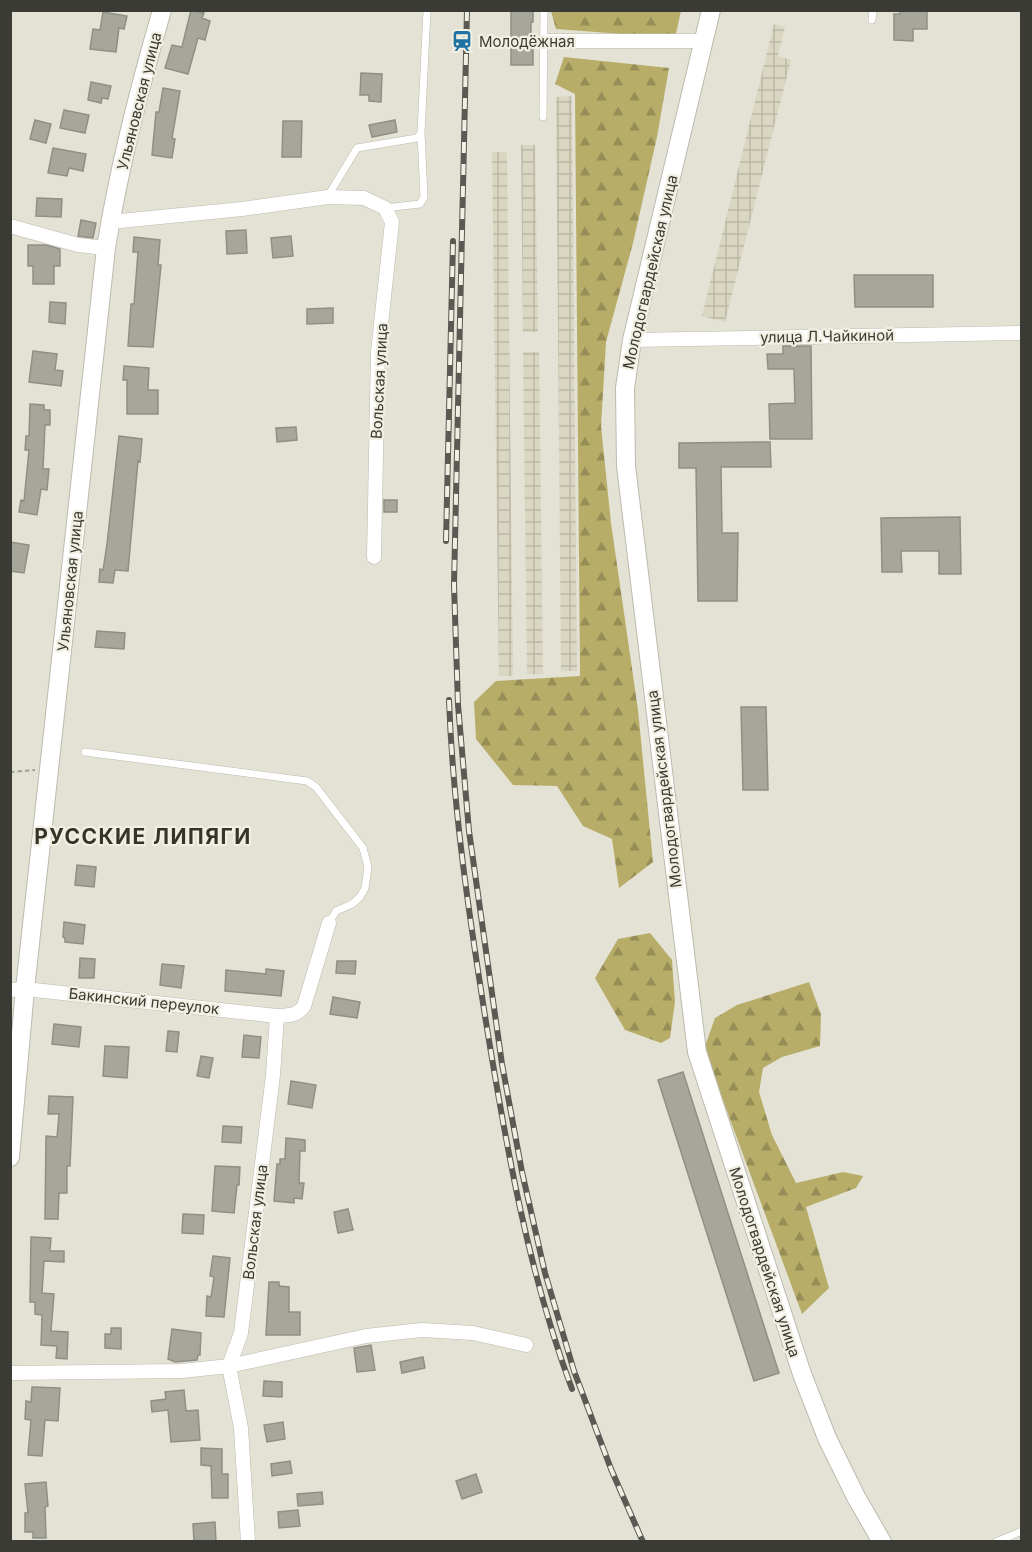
<svg xmlns="http://www.w3.org/2000/svg" width="1032" height="1552" font-family="Inter,sans-serif">
  <style>
    .industrial { fill: url(#industrial-grid) }
    .forest { fill: url(#forest-firs) }
    .building { fill: #a7a69a; stroke: #918f84; stroke-width: 1.5 }
    .lines { fill: none; stroke-linecap: round; stroke-linejoin: round }
    .lane-casing { stroke: #bcbaae; stroke-width: 8 }
    .street-casing { stroke: #bcbaae; stroke-width: 15 }
    .secondary-casing { stroke: #bcbaae; stroke-width: 20 }
    .path { stroke: #9f9e94; stroke-width: 2; stroke-dasharray: 4.5 3; stroke-linecap: butt }
    .lane { stroke: #fff; stroke-width: 7 }
    .street { stroke: #fff; stroke-width: 14 }
    .secondary { stroke: #fff; stroke-width: 18 }
    .rail-casing { stroke: #5a5953; stroke-width: 6 }
    .rail { stroke: #f1efe2; stroke-width: 4; stroke-dasharray: 11; stroke-linecap: butt }
    .labels { text-anchor: middle; dominant-baseline: central; stroke-width: 4.5; stroke-linejoin: round; paint-order: stroke }
    .poi-label { font-size: 15px; fill: #3b3b36; stroke: #f1efe2; text-anchor: start }
    .street-label { font-size: 15px; fill: #3b3b36; stroke: #f1efe2 }
    .district-label { font-size: 21px; font-weight: bold; letter-spacing: 1.5px; fill: #35342a; stroke: #f1efe2 }
  </style>
  <defs>
    <pattern id="industrial-grid" width="8" height="8" patternUnits="userSpaceOnUse" patternTransform="scale(1.5)"><rect width="8" height="8" fill="#d9d6c2"/><path d="M0 4h8M4 0v8" fill="none" stroke="#bbb9a7"/></pattern>
    <pattern id="forest-firs" width="22" height="20" patternUnits="userSpaceOnUse" patternTransform="scale(1.5)"><rect width="22" height="20" fill="#b7ad68"/><path d="M5 1l3.5 6h-7zM16 11l3.5 6h-7z" fill="#968e56"/></pattern>
  </defs>
  <rect width="100%" height="100%" fill="#e4e2d5"/>
  <path class="industrial" d="M 774,24 L 785,27 L 778,56 L 791,60 L 725,322 L 702,316 Z
    M 572,96 L 577,671 L 561,671 L 556,97 Z
    M 521,145 L 535,145 L 538,332 L 523,332 Z
    M 492,152 L 507,152 L 513,676 L 499,676 Z
    M 523,352 L 539,352 L 543,674 L 527,674 Z"/>
  <path class="forest" d="M 551,11 L 681,11 L 675,38 L 556,29 Z
    M 564,57 L 669,68 L 657,137 L 633,243 L 606,342 L 601,426 L 611,523 L 638,710 L 653,862 L 619,888 L 612,839 L 583,826 L 557,786 L 513,785 L 476,739 L 474,702 L 496,681 L 580,676 L 575,94 L 555,84 Z
    M 650,933 L 672,960 L 675,1002 L 670,1038 L 661,1043 L 625,1030 L 595,978 L 618,939 Z
    M 809,982 L 821,1014 L 820,1046 L 782,1057 L 763,1068 L 759,1092 L 772,1135 L 796,1183 L 843,1172 L 863,1176 L 856,1188 L 806,1207 L 829,1288 L 802,1314 L 704,1049 L 715,1018 L 737,1005 Z"/>
  <path class="building" d="M 191,10 L 204,13 L 202,18 L 210,21 L 205,40 L 198,38 L 188,74 L 165,68 L 172,45 L 182,47 Z
    M 511,10 L 533,10 L 533,22 L 531,22 L 531,49 L 533,49 L 533,65 L 511,65 Z
    M 900,10 L 927,10 L 927,29 L 913,29 L 913,41 L 894,40 L 894,14 L 900,14 Z
    M 103,12 L 127,16 L 124,29 L 119,28 L 116,52 L 90,49 L 93,29 L 100,30 Z
    M 361,73 L 382,74 L 381,102 L 369,101 L 369,95 L 360,95 Z
    M 91,82 L 111,86 L 108,99 L 102,98 L 101,103 L 88,100 Z
    M 163,88 L 180,91 L 172,138 L 175,139 L 172,158 L 152,155 L 156,112 L 159,112 Z
    M 64,110 L 89,115 L 85,133 L 60,128 Z
    M 35,120 L 51,124 L 46,143 L 30,139 Z
    M 395,120 L 397,132 L 372,137 L 369,125 Z
    M 283,121 L 302,121 L 301,157 L 282,157 Z
    M 53,148 L 86,154 L 83,171 L 69,168 L 67,176 L 48,173 Z
    M 37,198 L 62,199 L 61,217 L 36,216 Z
    M 81,220 L 96,223 L 93,238 L 78,236 Z
    M 246,230 L 247,253 L 227,254 L 226,231 Z
    M 291,236 L 293,256 L 273,258 L 271,238 Z
    M 134,237 L 160,240 L 158,265 L 161,265 L 153,347 L 128,346 L 131,304 L 134,304 L 138,252 L 133,252 Z
    M 28,245 L 46,245 L 60,249 L 60,266 L 54,266 L 54,284 L 33,284 L 33,266 L 28,266 Z
    M 854,275 L 933,275 L 933,307 L 855,307 Z
    M 50,302 L 66,303 L 65,324 L 49,322 Z
    M 333,308 L 333,323 L 307,324 L 307,309 Z
    M 783,346 L 811,346 L 812,439 L 770,439 L 769,404 L 795,403 L 794,369 L 768,369 L 767,354 L 783,354 Z
    M 33,351 L 57,354 L 55,370 L 63,371 L 61,386 L 29,382 Z
    M 124,366 L 149,368 L 148,390 L 158,390 L 158,414 L 127,414 L 127,380 L 123,380 Z
    M 30,404 L 44,405 L 44,410 L 50,410 L 50,425 L 45,425 L 43,469 L 49,469 L 47,490 L 41,489 L 37,515 L 19,512 L 21,500 L 24,501 L 29,450 L 25,450 L 26,436 L 29,436 Z
    M 296,427 L 297,440 L 277,442 L 276,428 Z
    M 119,436 L 142,439 L 140,462 L 138,461 L 128,571 L 115,570 L 113,583 L 99,582 L 100,569 L 103,570 L 107,544 Z
    M 770,442 L 771,467 L 721,467 L 722,533 L 738,533 L 737,601 L 698,601 L 696,468 L 679,468 L 679,443 Z
    M 384,500 L 397,500 L 397,512 L 384,512 Z
    M 960,517 L 961,574 L 939,574 L 939,551 L 901,551 L 902,572 L 882,572 L 881,518 Z
    M 10,542 L 29,545 L 24,573 L 10,571 Z
    M 97,631 L 125,633 L 124,649 L 95,647 Z
    M 741,707 L 766,707 L 768,790 L 743,790 Z
    M 77,865 L 96,867 L 94,887 L 75,885 Z
    M 64,922 L 85,925 L 83,944 L 65,942 L 65,938 L 63,937 Z
    M 80,958 L 95,959 L 94,978 L 79,978 Z
    M 337,961 L 356,961 L 355,974 L 336,973 Z
    M 162,964 L 184,966 L 181,988 L 160,985 Z
    M 266,969 L 284,971 L 281,996 L 225,991 L 226,970 L 266,974 Z
    M 333,997 L 360,1002 L 357,1018 L 330,1014 Z
    M 54,1024 L 81,1027 L 79,1047 L 52,1044 Z
    M 168,1031 L 179,1032 L 177,1052 L 166,1051 Z
    M 244,1035 L 261,1037 L 259,1058 L 242,1057 Z
    M 105,1046 L 129,1047 L 127,1078 L 103,1076 Z
    M 201,1056 L 213,1058 L 209,1078 L 197,1076 Z
    M 683,1072 L 779,1373 L 754,1381 L 658,1080 Z
    M 291,1081 L 316,1085 L 312,1108 L 288,1104 Z
    M 49,1096 L 73,1097 L 70,1166 L 67,1166 L 67,1193 L 59,1193 L 58,1219 L 45,1219 L 46,1136 L 57,1137 L 59,1114 L 48,1114 Z
    M 223,1126 L 242,1127 L 241,1143 L 222,1142 Z
    M 286,1138 L 305,1140 L 305,1151 L 300,1151 L 299,1183 L 304,1183 L 302,1199 L 294,1198 L 294,1203 L 274,1201 L 277,1164 L 280,1164 L 280,1159 L 285,1159 Z
    M 215,1166 L 240,1167 L 239,1185 L 237,1185 L 234,1213 L 212,1211 Z
    M 348,1209 L 353,1230 L 338,1233 L 334,1212 Z
    M 183,1214 L 204,1215 L 203,1234 L 182,1233 Z
    M 31,1237 L 51,1238 L 50,1251 L 64,1251 L 64,1262 L 44,1261 L 42,1293 L 54,1294 L 51,1331 L 68,1332 L 67,1359 L 56,1358 L 57,1346 L 41,1345 L 42,1315 L 35,1314 L 35,1302 L 30,1302 Z
    M 213,1256 L 230,1258 L 224,1317 L 206,1316 L 207,1296 L 211,1297 L 214,1277 L 210,1276 Z
    M 269,1282 L 279,1282 L 279,1286 L 289,1287 L 289,1312 L 300,1312 L 300,1335 L 266,1335 Z
    M 111,1328 L 121,1328 L 121,1349 L 105,1348 L 105,1334 L 111,1334 Z
    M 172,1329 L 201,1333 L 200,1355 L 198,1355 L 197,1360 L 175,1362 L 168,1359 Z
    M 371,1345 L 375,1370 L 357,1372 L 354,1348 Z
    M 423,1357 L 425,1368 L 402,1373 L 400,1362 Z
    M 264,1381 L 282,1382 L 282,1397 L 263,1396 Z
    M 32,1387 L 60,1388 L 58,1421 L 45,1420 L 42,1456 L 28,1455 L 31,1420 L 25,1419 L 26,1401 L 31,1402 Z
    M 184,1390 L 186,1411 L 198,1410 L 200,1440 L 171,1442 L 168,1410 L 152,1412 L 151,1401 L 166,1399 L 165,1392 Z
    M 283,1422 L 285,1439 L 267,1442 L 264,1425 Z
    M 201,1448 L 222,1449 L 222,1474 L 228,1474 L 228,1498 L 212,1498 L 211,1466 L 201,1465 Z
    M 290,1461 L 292,1473 L 272,1476 L 271,1464 Z
    M 476,1474 L 482,1492 L 462,1499 L 456,1481 Z
    M 46,1482 L 48,1506 L 45,1507 L 46,1538 L 33,1538 L 33,1532 L 25,1532 L 25,1513 L 28,1513 L 25,1484 Z
    M 322,1492 L 323,1504 L 298,1506 L 297,1494 Z
    M 298,1510 L 300,1526 L 279,1528 L 278,1512 Z
    M 215,1522 L 216,1542 L 194,1542 L 193,1524 Z"/>
  <g class="lines">
    <defs>
      <path id="lane" d="M 872,20 L 873,10
        M 543,117 L 544,10
        M 328,196 L 357,148 L 417,138 L 421,133 L 427,10
        M 385,208 L 420,204 L 424,197 L 421,133
        M 85,752 L 307,781 L 316,787 L 363,848 L 368,867 L 365,888 L 360,897 L 352,904 L 336,911 L 329,923
        M 996,1542 L 1022,1531"/>
      <path id="street" d="M 545,41 L 704,41
        M 110,222 L 242,209 L 328,197 L 364,198 L 385,208 L 392,222 L 378,352 L 374,557
        M 10,226 L 78,245 L 106,248
        M 632,340 L 1022,333
        M 10,990 L 25,989 L 277,1016
        M 10,1373 L 182,1371 L 229,1366 L 366,1336 L 422,1330 L 473,1333 L 526,1345
        M 248,1542 L 241,1428 L 229,1366 L 241,1333 L 273,1075 L 277,1016 C 288,1015 298,1016 304,1006 L 329,923"/>
      <path id="secondary" d="M 711,10 L 632,340 L 625,388 L 626,466 L 697,1052 L 802,1374 L 827,1438 L 856,1497 L 882,1542
        M 10,1157 L 25,989 L 106,248 C 119,167 139,89 162,10"/>
    </defs>
    <use href="#lane" class="lane-casing"/>
    <use href="#street" class="street-casing"/>
    <use href="#secondary" class="secondary-casing"/>
    <path class="path" d="M 10,772 L 35,770"/>
    <use href="#lane" class="lane"/>
    <use href="#street" class="street"/>
    <use href="#secondary" class="secondary"/>
    <defs>
      <path id="rail" d="M 467,10 L 454,585 L 458,705 L 469,831 L 502,1064 L 522,1172 L 545,1273 L 574,1371 L 611,1469 L 643,1542
        M 446,541 L 453,241
        M 449,700 C 453,808 469,915 486,1022 C 506,1145 528,1272 572,1389"/>
    </defs>
    <use href="#rail" class="rail-casing"/>
    <use href="#rail" class="rail"/>
  </g>
  <defs>
    <symbol id="station-bare" viewBox="-9 -9 18 18"><path d="M-3-6H3Q5-6 5-4V2Q5 4 3 4L4.5 6H3L1.5 4h-3L-3 6H-4.5L-3 4Q-5 4-5 2V-4Q-5-6-3-6ZM-3.5-4v3h7v-3ZM-3.5 1v1.5H-2V1ZM2 1v1.5H3.5V1Z" fill="#1f73a3" stroke="#f1efe2" stroke-width="2.5" paint-order="stroke"/></symbol>
  </defs>
  <g fill-rule="evenodd">
    <use href="#station-bare" x="447" y="26" width="30" height="30"/>
  </g>
  <g class="labels">
    <g class="poi-label">
      <text x="479" y="41">Молодёжная</text>
    </g>
    <g class="street-label">
      <text transform="translate(139 101) rotate(-76)">Ульяновская улица</text>
      <text transform="translate(650 272) rotate(-77)">Молодогвардейская улица</text>
      <text transform="translate(827 336) rotate(-1)">улица Л.Чайкиной</text>
      <text transform="translate(379 381) rotate(-87)">Вольская улица</text>
      <text transform="translate(70 581) rotate(-84)">Ульяновская улица</text>
      <text transform="translate(664 789) rotate(-97)">Молодогвардейская улица</text>
      <text transform="translate(144 1001) rotate(6)">Бакинский переулок</text>
      <text transform="translate(255 1222) rotate(-83)">Вольская улица</text>
      <text transform="translate(765 1262) rotate(72)">Молодогвардейская улица</text>
    </g>
    <g class="district-label">
      <text x="143" y="836">РУССКИЕ ЛИПЯГИ</text>
    </g>
  </g>
  <rect width="1032" height="1552" fill="none" stroke="#3b3b36" stroke-width="24"/>
</svg>
